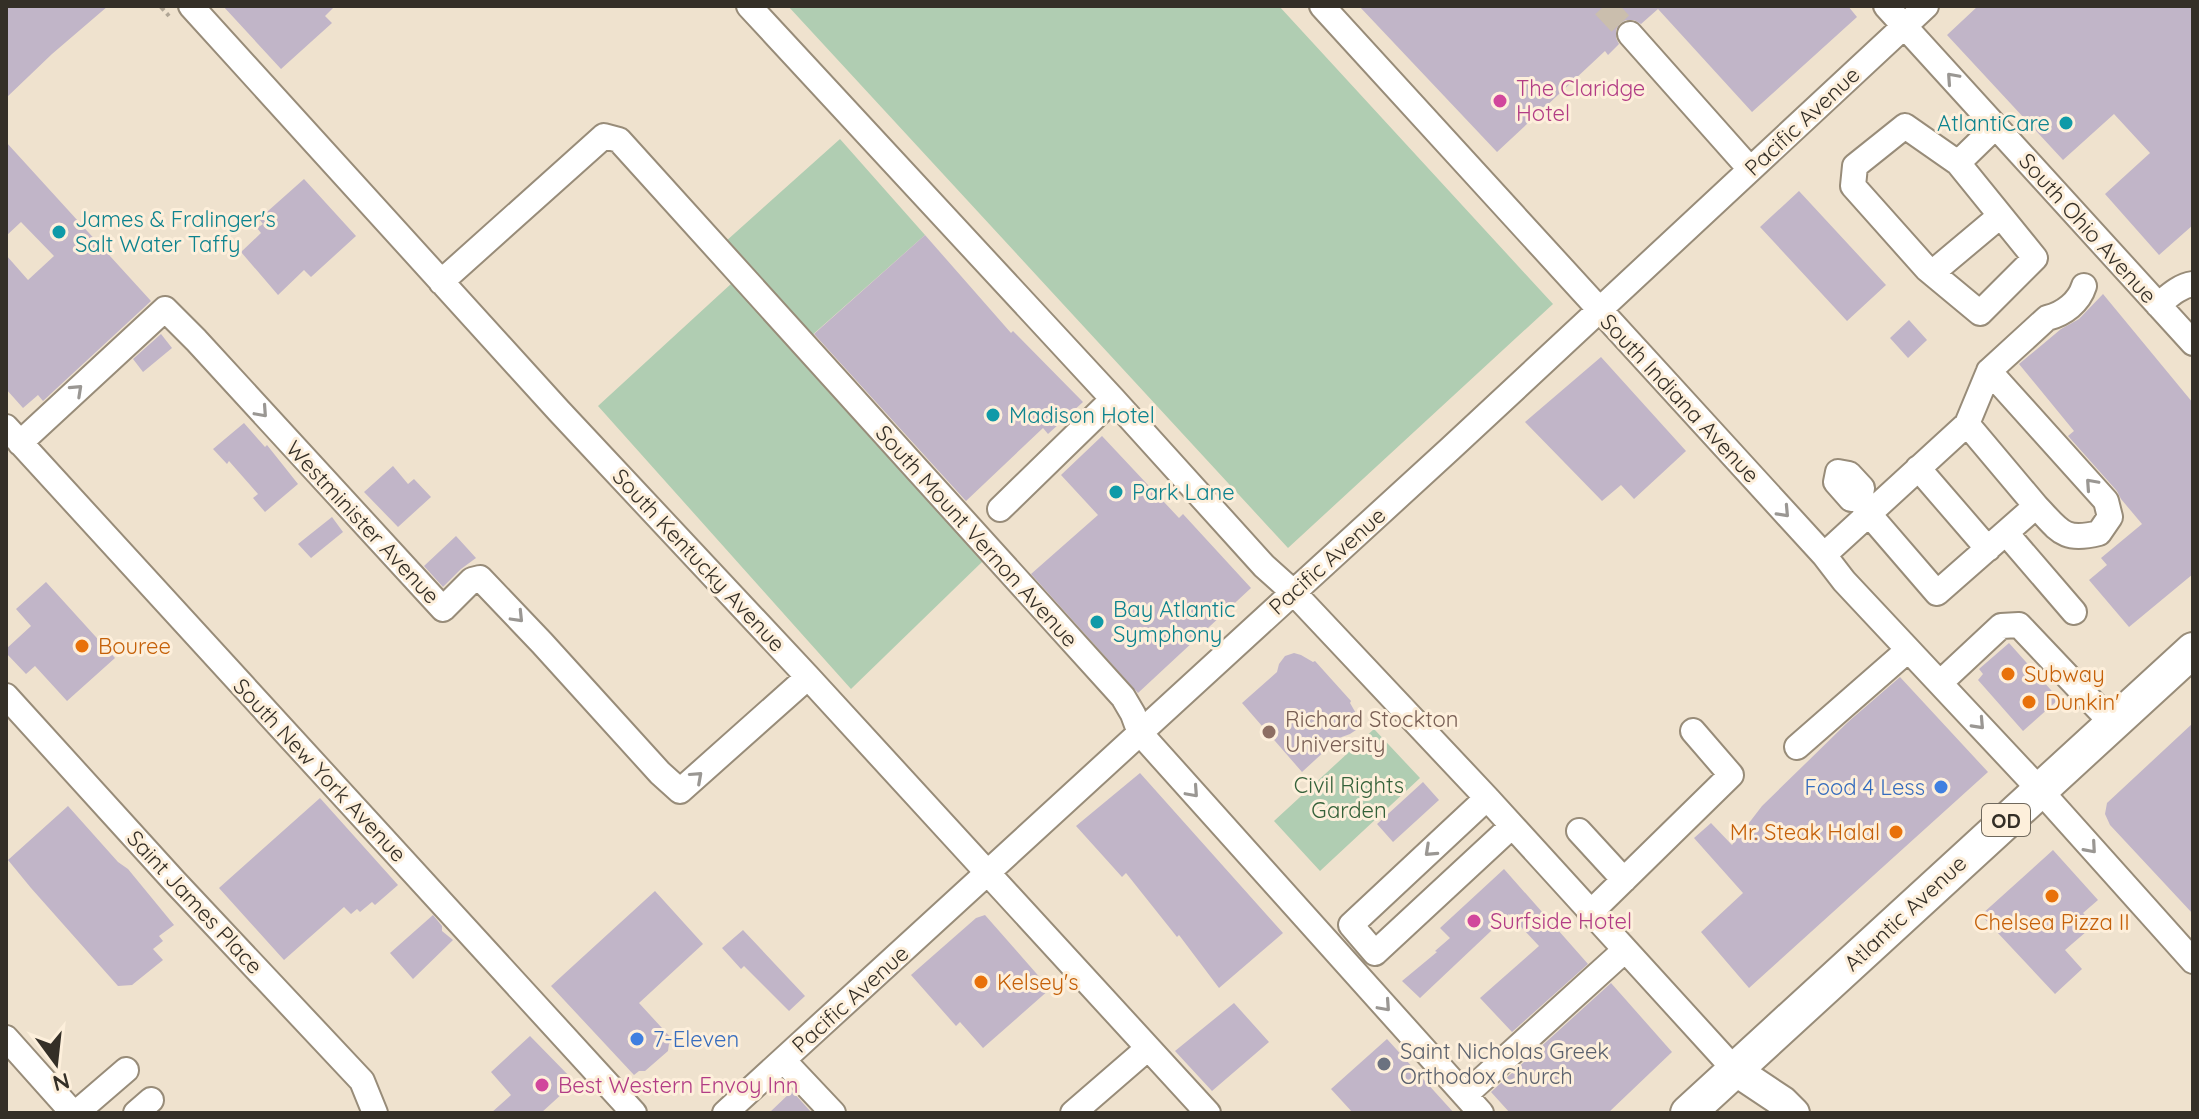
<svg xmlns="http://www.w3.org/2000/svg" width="2199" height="1119" font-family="Quicksand,sans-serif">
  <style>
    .green { fill: #b0cdb2 }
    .building { fill: #c1b5c8 }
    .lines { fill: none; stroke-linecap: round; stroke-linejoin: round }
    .minor-tunnel { stroke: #cabead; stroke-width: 24; stroke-dasharray: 24 12; stroke-linecap: butt }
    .minor-casing { stroke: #988c79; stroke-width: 28 }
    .major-casing { stroke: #988c79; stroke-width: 34 }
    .highway-casing { stroke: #988c79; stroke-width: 38 }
    .path { stroke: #b0a696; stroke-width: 4; stroke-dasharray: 6 4; stroke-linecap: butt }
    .minor { stroke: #fff; stroke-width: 24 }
    .major { stroke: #fff; stroke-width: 30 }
    .highway { stroke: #fff; stroke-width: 34 }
    .oneway { stroke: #9a9793 }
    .hotel-dot { fill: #d1479c; stroke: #fdefdb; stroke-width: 3 }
    .culture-dot { fill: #0f9aa8; stroke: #fdefdb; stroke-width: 3 }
    .food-dot { fill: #e8710a; stroke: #fdefdb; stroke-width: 3 }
    .education-dot { fill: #8d6e63; stroke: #fdefdb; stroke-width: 3 }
    .shop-dot { fill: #3f7fe0; stroke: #fdefdb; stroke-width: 3 }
    .worship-dot { fill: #6b7280; stroke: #fdefdb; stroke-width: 3 }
    .labels { text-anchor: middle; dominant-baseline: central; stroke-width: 6; stroke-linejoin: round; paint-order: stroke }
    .shield { fill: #fdefdb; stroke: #70695d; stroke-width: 2 }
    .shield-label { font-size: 20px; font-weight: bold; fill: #342f27 }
    .hotel-label { font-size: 22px; fill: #b23c85; stroke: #fdefdb; text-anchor: start }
    .street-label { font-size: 22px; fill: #342f27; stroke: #fdefdb }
    .culture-label { font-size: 22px; fill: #0d838f; stroke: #fdefdb; text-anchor: start }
    .food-label { font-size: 22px; fill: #c56008; stroke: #fdefdb; text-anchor: start }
    .education-label { font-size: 22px; fill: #785e54; stroke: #fdefdb; text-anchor: start }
    .park-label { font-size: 22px; fill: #346139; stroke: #fdefdb }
    .shop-label { font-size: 22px; fill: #366cbe; stroke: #fdefdb; text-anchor: end }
    .worship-label { font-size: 22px; fill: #5b616d; stroke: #fdefdb; text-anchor: start }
  </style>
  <rect width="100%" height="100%" fill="#efe2ce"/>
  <path class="green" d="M 788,6 L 1279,6 L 1553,304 L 1288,548 Z
    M 840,139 L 925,235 L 810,337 L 725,242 Z
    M 732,283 L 983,561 L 851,689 L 598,406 Z
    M 1374,729 L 1420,778 L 1320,871 L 1274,821 Z"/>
  <path class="building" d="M 6,6 L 108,6 L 52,54 L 6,98 Z
    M 223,6 L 335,6 L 325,16 L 332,23 L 281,69 Z
    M 1359,6 L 1848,6 L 1857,17 L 1752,112 L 1658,9 L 1641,24 L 1634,20 L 1626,20 L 1620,23 L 1616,30 L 1616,38 L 1619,44 L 1608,55 L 1605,51 L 1497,152 Z
    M 1978,6 L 2193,6 L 2193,225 L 2159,255 L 2105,194 L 2150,153 L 2114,114 L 2063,160 L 1947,35 Z
    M 6,142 L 151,301 L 43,401 L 38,395 L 23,408 L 6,389 L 6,255 L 28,280 L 54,256 L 21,222 L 6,236 Z
    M 304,179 L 356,236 L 311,277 L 304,270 L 278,295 L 241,252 L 261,233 L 257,228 L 263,224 L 259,219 Z
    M 1799,191 L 1886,285 L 1847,321 L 1760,227 Z
    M 925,235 L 1011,333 L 1013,331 L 1083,402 L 1048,434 L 1043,428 L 966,501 L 814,334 Z
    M 2103,294 L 2193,403 L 2193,574 L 2129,627 L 2089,580 L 2107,565 L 2101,558 L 2142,524 L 2121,499 L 2117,491 L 2068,436 L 2074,431 L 2019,364 L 2061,329 L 2079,319 Z
    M 1909,320 L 1927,340 L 1908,358 L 1890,338 Z
    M 161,334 L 172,348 L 143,372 L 133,359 Z
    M 1601,357 L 1686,451 L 1634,499 L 1621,485 L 1602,501 L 1525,422 Z
    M 244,423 L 265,447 L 267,445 L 298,484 L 265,512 L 253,498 L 258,494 L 229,461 L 227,464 L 213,449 Z
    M 1102,436 L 1179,518 L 1183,514 L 1251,588 L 1138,693 L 1031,574 L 1098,515 L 1061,475 Z
    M 393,466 L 408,484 L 414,479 L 431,497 L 398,527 L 364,492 Z
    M 332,517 L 343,532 L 311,558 L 298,544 Z
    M 456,536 L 476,558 L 461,569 L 443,587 L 424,566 Z
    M 46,582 L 115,658 L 67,701 L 35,666 L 26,674 L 6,653 L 6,649 L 31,626 L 16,609 Z
    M 2009,643 L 2059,699 L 2023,731 L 1978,680 L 1983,674 L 1979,669 Z
    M 1294,653 L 1301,655 L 1313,662 L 1315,661 L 1351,701 L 1350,703 L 1357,715 L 1358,723 L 1356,730 L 1350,734 L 1339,738 L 1302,772 L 1242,703 L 1277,672 L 1279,664 L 1285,656 Z
    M 1900,677 L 1988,772 L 1749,988 L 1701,932 L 1743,893 L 1694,838 L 1711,823 L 1732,845 L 1762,806 L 1848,722 Z
    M 2193,723 L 2193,914 L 2110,825 L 2105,814 L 2107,803 Z
    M 1140,773 L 1283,933 L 1219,988 L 1179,935 L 1177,937 L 1126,873 L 1122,877 L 1076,826 Z
    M 1423,782 L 1439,800 L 1393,842 L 1377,824 Z
    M 320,798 L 398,885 L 375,905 L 372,902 L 360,912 L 357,909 L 351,914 L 344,907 L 284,960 L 219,888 Z
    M 68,806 L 118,862 L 128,869 L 174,925 L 159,936 L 163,941 L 153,949 L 163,960 L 132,985 L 118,986 L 31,888 L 8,860 Z
    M 2053,850 L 2098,900 L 2083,913 L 2094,925 L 2065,950 L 2082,969 L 2055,994 L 1981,915 Z
    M 1504,869 L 1588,964 L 1512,1032 L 1480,998 L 1539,946 L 1509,914 L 1420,998 L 1402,981 L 1437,952 L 1435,951 L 1450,938 L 1440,928 Z
    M 655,891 L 703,944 L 639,1003 L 673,1040 L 669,1044 L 668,1051 L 645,1071 L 639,1071 L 634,1075 L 551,986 Z
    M 433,915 L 442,926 L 442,931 L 453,940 L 413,979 L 390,953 Z
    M 985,915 L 1050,989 L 983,1048 L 960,1022 L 956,1026 L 911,975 L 976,918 Z
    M 743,930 L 805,996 L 789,1011 L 744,966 L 741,969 L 722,948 Z
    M 1611,983 L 1672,1052 L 1608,1113 L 1510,1113 L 1491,1092 Z
    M 1234,1003 L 1269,1042 L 1212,1091 L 1175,1051 Z
    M 530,1036 L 575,1082 L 541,1113 L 491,1113 L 511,1095 L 491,1072 Z
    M 1387,1039 L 1454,1113 L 1353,1113 L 1331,1089 Z
    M 792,1091 L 812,1113 L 769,1113 Z"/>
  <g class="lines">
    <path class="minor-tunnel" d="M 1604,6 L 1630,34"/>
    <defs>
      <path id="minor" d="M 191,6 L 559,411 L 808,677 L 1208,1113
        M 749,6 L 1113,399 L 1264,566 L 1293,592 L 1487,798 L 1735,1070
        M 1322,6 L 1824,555 L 1844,581 L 2039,789 L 2193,961
        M 1886,6 L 2193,343
        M 1630,34 L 1750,169
        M 1958,163 L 1905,126 L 1855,166 L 1853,186 L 1927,269 L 1980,313 L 2035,258 L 1958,163 L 1996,126
        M 1932,273 L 2000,216
        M 441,282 L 604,136 L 619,140 L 1123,697 L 1133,714 L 1140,733 L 1481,1113
        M 2158,305 C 2169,296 2179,286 2193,284
        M 1989,371 L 2106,501 L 2110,517 L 2099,533 C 2063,542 2060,531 2036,506
        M 6,427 L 634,1113
        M 20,443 L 165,309 L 196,340 L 443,609 L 472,580 L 480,578 L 542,643 L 660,773 L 680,791 L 808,677
        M 1918,468 L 1988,549
        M 1860,499 L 1851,499 L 1836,482 L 1838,472 L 1849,474 L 1862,488 L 1860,499 L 1868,513 L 1937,593 L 2036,506 L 1967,424
        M 1000,509 L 1113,399
        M 2006,533 L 2074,612
        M 1824,555 L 1967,424 L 1989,371 L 2047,318 C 2064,314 2079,302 2084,286
        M 1941,682 L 2001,626 L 2019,625 L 2112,723
        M 6,696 L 175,882 L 362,1081 L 375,1113
        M 1797,747 L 1908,650
        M 1487,798 L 1351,925 L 1375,953 L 1512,826
        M 1579,831 L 1624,880
        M 1590,913 L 1731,775 L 1693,731
        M 6,1038 L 73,1113
        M 783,1060 L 833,1113
        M 1465,1095 L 1625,950
        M 76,1113 L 126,1070
        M 136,1113 L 151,1100
        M 725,1113 L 1450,449 L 1926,6
        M 1073,1113 L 1147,1049"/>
      <path id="major" d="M 1735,1070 L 1783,1102 L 1794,1113"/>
      <path id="highway" d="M 1688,1113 L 2193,650"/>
    </defs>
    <use href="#minor" class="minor-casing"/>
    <use href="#major" class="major-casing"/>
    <use href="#highway" class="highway-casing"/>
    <path class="path" d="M 160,6 L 169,16"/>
    <use href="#minor" class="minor"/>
    <use href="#major" class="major"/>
    <use href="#highway" class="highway"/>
  </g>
  <defs><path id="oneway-chevron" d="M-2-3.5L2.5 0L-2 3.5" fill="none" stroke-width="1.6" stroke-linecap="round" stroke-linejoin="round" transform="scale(2)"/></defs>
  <g class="oneway">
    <use href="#oneway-chevron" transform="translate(1952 78) rotate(-132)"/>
    <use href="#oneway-chevron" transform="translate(77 390) rotate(-43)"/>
    <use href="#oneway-chevron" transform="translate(262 412) rotate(48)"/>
    <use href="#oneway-chevron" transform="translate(2091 484) rotate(-132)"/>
    <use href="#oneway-chevron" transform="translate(1784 512) rotate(47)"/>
    <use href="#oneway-chevron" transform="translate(518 617) rotate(46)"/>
    <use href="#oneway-chevron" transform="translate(1979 724) rotate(47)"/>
    <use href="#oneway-chevron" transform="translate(697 777) rotate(-42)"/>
    <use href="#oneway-chevron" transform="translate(1193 792) rotate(48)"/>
    <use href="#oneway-chevron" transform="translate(2091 848) rotate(49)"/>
    <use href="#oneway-chevron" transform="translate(1430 851) rotate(137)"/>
    <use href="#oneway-chevron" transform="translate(1385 1006) rotate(48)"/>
  </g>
  <g class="hotel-dot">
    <circle cx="1500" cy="101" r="8"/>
    <circle cx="1474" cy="921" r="8"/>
    <circle cx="542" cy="1085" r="8"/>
  </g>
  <g class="culture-dot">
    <circle cx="2066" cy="123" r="8"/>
    <circle cx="59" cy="232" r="8"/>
    <circle cx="993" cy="415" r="8"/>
    <circle cx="1116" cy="492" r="8"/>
    <circle cx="1097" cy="622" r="8"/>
  </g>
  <g class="food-dot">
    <circle cx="82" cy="646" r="8"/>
    <circle cx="2008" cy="674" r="8"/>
    <circle cx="2029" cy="702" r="8"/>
    <circle cx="1896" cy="832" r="8"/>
    <circle cx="2052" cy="896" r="8"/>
    <circle cx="981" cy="982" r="8"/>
  </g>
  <circle class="education-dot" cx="1269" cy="732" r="8"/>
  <g class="shop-dot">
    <circle cx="1941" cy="787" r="8"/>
    <circle cx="637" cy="1039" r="8"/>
  </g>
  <circle class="worship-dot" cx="1384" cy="1064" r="8"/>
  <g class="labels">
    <rect class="shield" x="1982" y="804" width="48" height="32" rx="6"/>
    <g class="shield-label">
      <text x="2006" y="820">OD</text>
    </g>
    <g class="hotel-label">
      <text x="1516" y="88">The Claridge<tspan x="1516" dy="25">Hotel</tspan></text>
      <text x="1490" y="921">Surfside Hotel</text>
      <text x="558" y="1085">Best Western Envoy Inn</text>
    </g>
    <g class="street-label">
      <text transform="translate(1802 121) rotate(-43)">Pacific Avenue</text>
      <text transform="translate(2088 228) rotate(48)">South Ohio Avenue</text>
      <text transform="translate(1680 398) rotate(47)">South Indiana Avenue</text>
      <text transform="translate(363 522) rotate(47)">Westminister Avenue</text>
      <text transform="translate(977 536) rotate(48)">South Mount Vernon Avenue</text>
      <text transform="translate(699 560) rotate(47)">South Kentucky Avenue</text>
      <text transform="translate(1327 561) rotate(-42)">Pacific Avenue</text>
      <text transform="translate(320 770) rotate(47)">South New York Avenue</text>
      <text transform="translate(195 902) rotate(47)">Saint James Place</text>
      <text transform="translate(1905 913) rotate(-43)">Atlantic Avenue</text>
      <text transform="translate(850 999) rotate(-42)">Pacific Avenue</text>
    </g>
    <g class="culture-label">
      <text x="2050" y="123" text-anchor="end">AtlantiCare</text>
      <text x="75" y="219">James &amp; Fralinger's<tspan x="75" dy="25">Salt Water Taffy</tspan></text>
      <text x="1009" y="415">Madison Hotel</text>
      <text x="1132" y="492">Park Lane</text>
      <text x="1113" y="609">Bay Atlantic<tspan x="1113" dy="25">Symphony</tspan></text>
    </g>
    <g class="food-label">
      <text x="98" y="646">Bouree</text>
      <text x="2024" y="674">Subway</text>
      <text x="2045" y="702">Dunkin'</text>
      <text x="1880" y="832" text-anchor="end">Mr. Steak Halal</text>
      <text x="2052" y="922" text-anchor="middle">Chelsea Pizza II</text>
      <text x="997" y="982">Kelsey's</text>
    </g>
    <g class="education-label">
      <text x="1285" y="719">Richard Stockton<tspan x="1285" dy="25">University</tspan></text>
    </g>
    <g class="park-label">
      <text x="1349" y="785">Civil Rights<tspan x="1349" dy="25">Garden</tspan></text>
    </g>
    <g class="shop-label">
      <text x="1925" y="787">Food 4 Less</text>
      <text x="653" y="1039" text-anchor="start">7-Eleven</text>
    </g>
    <g class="worship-label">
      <text x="1400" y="1051">Saint Nicholas Greek<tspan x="1400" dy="25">Orthodox Church</tspan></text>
    </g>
  </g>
  <rect width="2199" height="1119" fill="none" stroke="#342f27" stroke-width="16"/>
  <g transform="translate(56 1063) rotate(165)" stroke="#fdefdb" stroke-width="6" paint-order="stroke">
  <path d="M0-6L14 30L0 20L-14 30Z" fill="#342f27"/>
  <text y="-12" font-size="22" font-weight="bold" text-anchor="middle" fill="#342f27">N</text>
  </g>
</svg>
